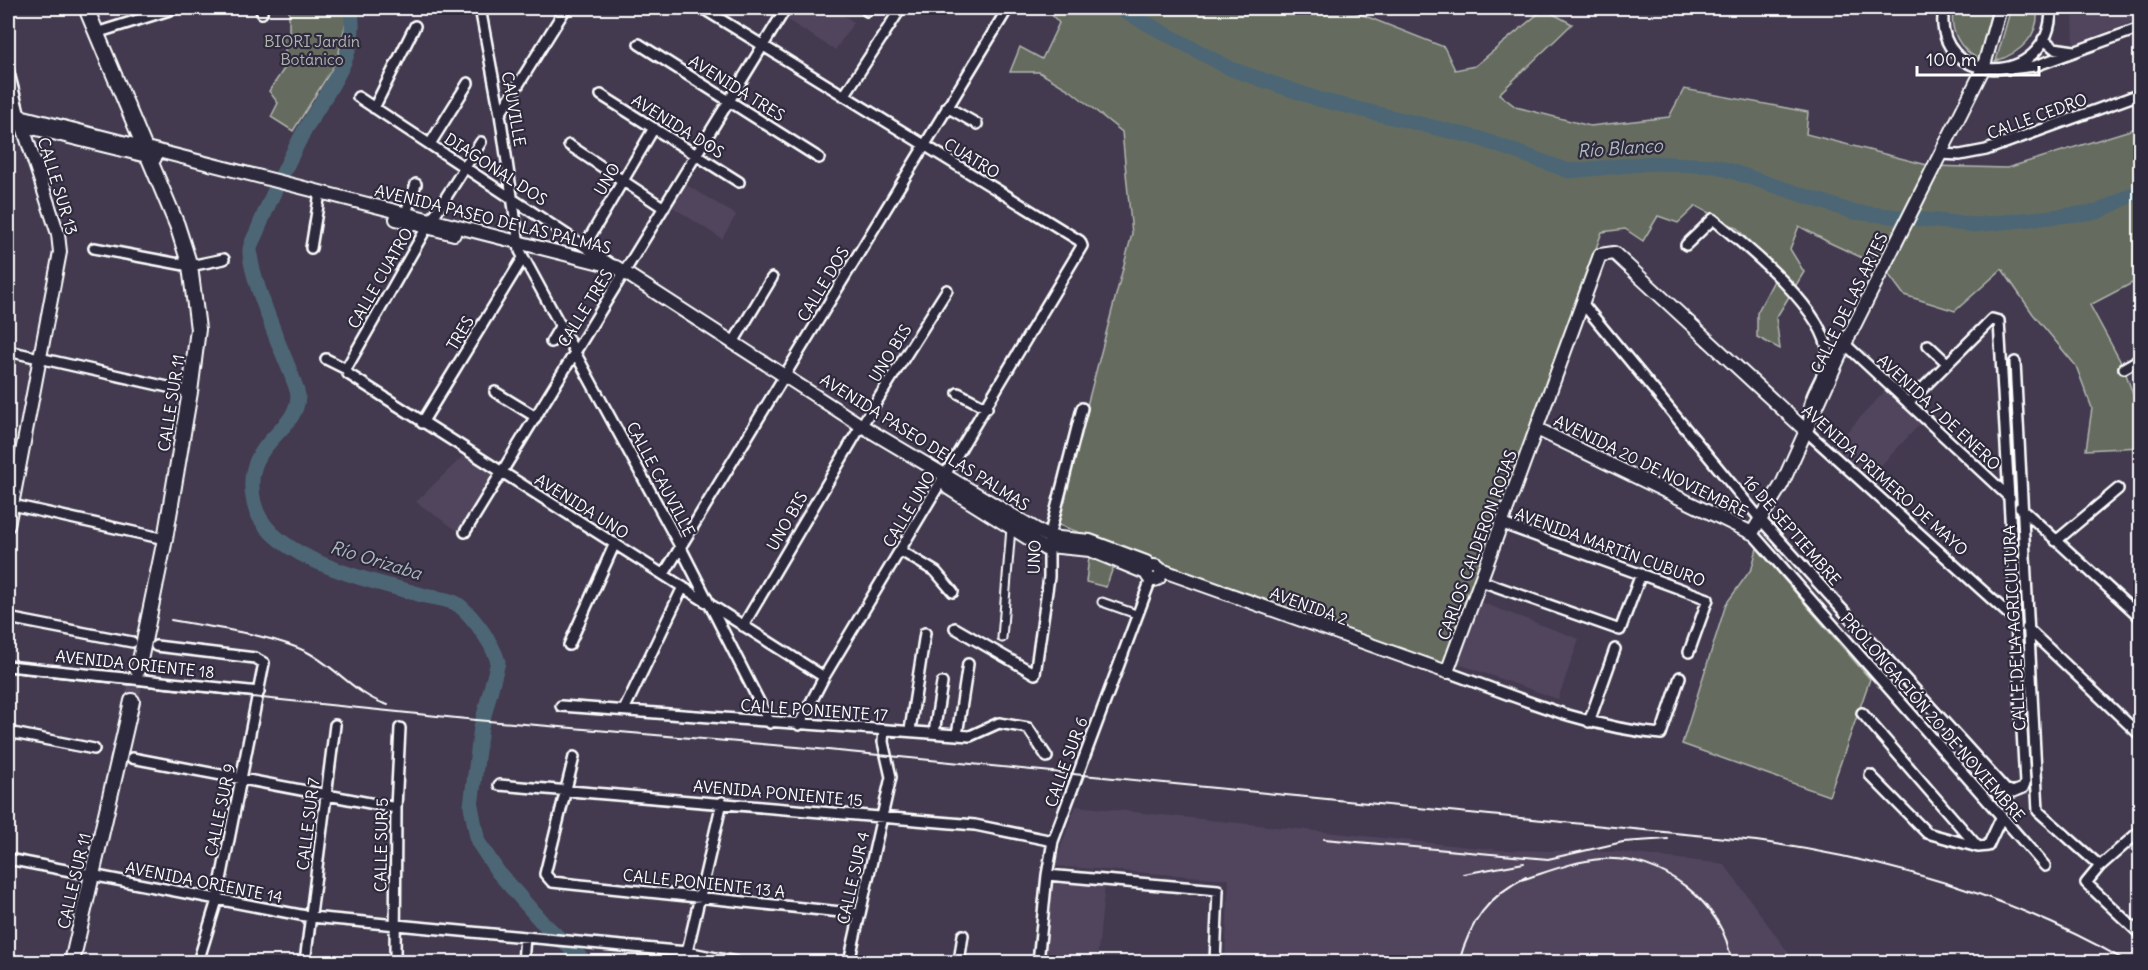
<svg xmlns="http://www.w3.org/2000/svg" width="2148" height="970" font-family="Delius,sans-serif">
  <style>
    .built { fill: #51455d }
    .green { fill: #656c5f; stroke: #b2b6af; stroke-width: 1.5 }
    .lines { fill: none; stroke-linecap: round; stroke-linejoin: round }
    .river { stroke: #4d6674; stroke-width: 15 }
    .secondary-tunnel { stroke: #564e62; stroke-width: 14; stroke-dasharray: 14 7; stroke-linecap: butt }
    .pedestrian-casing { stroke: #fff; stroke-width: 11 }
    .minor-casing { stroke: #fff; stroke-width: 14 }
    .tertiary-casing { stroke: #fff; stroke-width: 16 }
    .secondary-casing { stroke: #fff; stroke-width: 18 }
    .pedestrian { stroke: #2f2a3d; stroke-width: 7 }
    .minor { stroke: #2f2a3d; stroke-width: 9 }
    .tertiary { stroke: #2f2a3d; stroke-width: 12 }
    .secondary { stroke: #2f2a3d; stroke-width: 14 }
    .rail { stroke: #fff; stroke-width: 2 }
    .labels { text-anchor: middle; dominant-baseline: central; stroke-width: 4.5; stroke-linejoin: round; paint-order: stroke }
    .park-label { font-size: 16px; fill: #b2b6af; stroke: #2f2a3d }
    .street-label { font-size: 16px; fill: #fff; stroke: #2f2a3d }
    .water-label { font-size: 18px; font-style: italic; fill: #afbac0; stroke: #2f2a3d }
  </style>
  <rect width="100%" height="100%" fill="#433a50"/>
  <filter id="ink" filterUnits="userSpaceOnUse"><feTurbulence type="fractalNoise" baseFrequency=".0167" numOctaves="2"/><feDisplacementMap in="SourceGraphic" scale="12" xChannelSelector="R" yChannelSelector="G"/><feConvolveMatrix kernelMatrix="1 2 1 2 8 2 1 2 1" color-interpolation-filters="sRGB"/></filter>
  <g filter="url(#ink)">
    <path class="built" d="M 793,8 L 831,8 L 854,22 L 835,50 L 786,19 Z
      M 2073,8 L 2140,8 L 2140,19 L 2074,44 Z
      M 685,184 L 736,215 L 722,239 L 671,206 Z
      M 1886,390 L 1921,423 L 1866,481 L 1830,450 Z
      M 464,455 L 496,476 L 461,533 L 416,502 Z
      M 1480,602 L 1579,639 L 1558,699 L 1456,663 Z
      M 1076,806 L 1498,850 L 1617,852 L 1724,864 L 1795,962 L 1225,962 L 1229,879 L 1054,866 Z
      M 1053,881 L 1105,885 L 1097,960 L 1043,954 Z"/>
    <path class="green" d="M 289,8 L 346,8 L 348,13 L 337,61 L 293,131 L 271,117 L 278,103 L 269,91 L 288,63 L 282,36 L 289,34 Z
      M 1046,8 L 1345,8 L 1444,47 L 1455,70 L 1475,66 L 1544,9 L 1572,24 L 1499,94 L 1516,107 L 1590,126 L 1669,117 L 1684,89 L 1808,112 L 1806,134 L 1931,166 L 2007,168 L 2140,127 L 2140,279 L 2090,305 L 2124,368 L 2140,415 L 2140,447 L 2086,450 L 2092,408 L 2076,366 L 2033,314 L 2002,269 L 1955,311 L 1904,295 L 1884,268 L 1828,242 L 1799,226 L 1790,249 L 1804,272 L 1776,318 L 1780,349 L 1757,337 L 1757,313 L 1778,273 L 1737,228 L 1696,206 L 1678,223 L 1658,216 L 1643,241 L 1625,229 L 1602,232 L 1443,665 L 1056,524 L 1132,234 L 1122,132 L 1071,91 L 1039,72 L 1010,72 L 1020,47 L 1042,59 L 1059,23 Z
      M 1954,8 L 1992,8 L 1979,59 C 1960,50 1948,30 1954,8 Z
      M 2011,8 L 2037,8 C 2040,35 2021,53 1996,61 Z
      M 1757,548 L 1870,679 L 1829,796 L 1682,744 L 1726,604 L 1752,568 Z
      M 1089,557 L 1114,565 L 1106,587 L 1086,582 Z"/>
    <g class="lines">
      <path class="river" d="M 350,8 C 362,55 322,96 302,135 C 286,166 271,197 258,229 C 256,235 250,244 250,250 C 249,270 269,317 276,337 C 280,348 298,387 298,396 C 297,435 240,441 254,503 C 267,560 374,581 422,595 C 433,598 452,599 460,606 C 475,619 493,644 498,662 L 481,727 L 471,806 L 478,842 L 498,872 L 540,920 L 585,962
        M 1118,8 L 1231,69 L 1321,100 L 1478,138 L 1569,171 L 1652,163 L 1716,166 L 1853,212 L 1975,225 L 2097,212 L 2140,191"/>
      <path class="secondary-tunnel" d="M 132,701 L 138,670"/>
      <defs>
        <path id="pedestrian" d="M 1102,602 L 1136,614
          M 1002,638 L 1011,528"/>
        <path id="minor" d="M 260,8 L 262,13
          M 480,8 L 500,114 L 520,251 L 681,548 L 770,723
          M 702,8 L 1080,241 L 1082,246 L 824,677 L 799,725
          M 1944,8 C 1930,87 2052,91 2051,8
          M 867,11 L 869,8
          M 96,33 L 176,8
          M 2043,39 L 2054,48 L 2074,51
          M 639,44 L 819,158
          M 8,69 L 20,116
          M 2009,69 L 2035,66 L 2140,28
          M 601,95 L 739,182
          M 844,96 L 901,8
          M 358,97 L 611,264
          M 947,107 L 977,124
          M 374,108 L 415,26
          M 500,114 L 566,8
          M 430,144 L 468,83
          M 569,145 L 664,208
          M 1940,154 L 1960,155 L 1986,150 L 2140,94
          M 406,213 L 416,184
          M 585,245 L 654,128
          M 1686,245 L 1713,219 C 1746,246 1826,310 1828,355 C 1828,371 1813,388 1810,403 C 1808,408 1809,415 1809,421
          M 94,248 L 190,266 L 224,259
          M 311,248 L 319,199
          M 1583,304 L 1761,520 L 2005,789 L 2013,792 L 2023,788 L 2025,783 L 1999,321 L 1992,319 L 1908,403
          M 734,341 L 772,278
          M 551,342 L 561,325
          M 1845,344 L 2010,498
          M 1928,345 L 1947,363
          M 8,351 L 190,392
          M 326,359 L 346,369 L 348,374 L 824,677
          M 2015,362 L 2038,811 L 2100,866
          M 2124,368 L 2140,359
          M 346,369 L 427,227 L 481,142
          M 495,392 L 536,417
          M 958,393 L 987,408
          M 422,423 L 523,258
          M 1806,431 L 2015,620
          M 8,504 L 165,539
          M 2020,507 L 2140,617
          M 1503,524 L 1708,599 L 1689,652
          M 465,532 L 786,8
          M 1752,533 L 2045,866
          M 2056,541 L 2118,489
          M 901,551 L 936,572 L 953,592
          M 664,574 L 1008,8
          M 1481,581 L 1620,630 L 1641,574
          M 8,618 L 132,642
          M 743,626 L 858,431 L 947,290
          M 955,628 L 1035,674 L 1049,577 L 1049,537 L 1082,408
          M 2027,628 L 2140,735
          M 569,645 L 615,543
          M 156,646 L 255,658 L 264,663 L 217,900 L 198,962
          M 8,666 L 259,692
          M 1447,672 C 1517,697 1587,728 1661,734 L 1680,677
          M 561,706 L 970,736 L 999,723 L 1028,728 L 1047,757
          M 624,710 L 683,587
          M 1862,713 L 1978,847
          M 1589,722 L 1615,649
          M 910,730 L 925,633
          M 8,732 L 94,749
          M 934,733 L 942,683
          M 957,735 L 968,664
          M 574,757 L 545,874 L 552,882 L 860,914
          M 132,758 L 396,808
          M 1870,775 L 1927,833 L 1978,847 L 1988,846 L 2001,818
          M 499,785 L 975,825 L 1053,841
          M 2140,831 L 2100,866 L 2086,883 L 2140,934
          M 8,859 L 311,917 L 687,952 L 736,962
          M 1047,875 L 1218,890 L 1215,962
          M 687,952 L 722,802
          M 305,962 L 335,725
          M 395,962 L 396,808 L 400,728
          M 523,962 L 525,937
          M 849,962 L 891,777 L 883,742 L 884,730
          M 959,962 L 963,935
          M 1038,962 L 1047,875 L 1053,841 L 1151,579"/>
        <path id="tertiary" d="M 8,113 L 616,267 L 862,426 L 1049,537 L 1090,541 L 1146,562 L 1150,566
          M 8,122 L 155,158
          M 396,219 L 454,234
          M 1537,429 L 1752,533 L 1782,484 L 1845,344 L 1983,69 L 2000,8
          M 948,488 L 1045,549 L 1049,546 L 1090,550 L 1146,573
          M 8,526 L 60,252 L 58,234 L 21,121
          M1147 573a7 7 0 1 1 14 0a7 7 0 1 1-14 0Z
          M 1161,570 L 1447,672 L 1600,255 L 1614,253 L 1806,431"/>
        <path id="secondary" d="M 86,8 L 177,225 L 190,266 L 198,329 L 190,392 L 165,539 L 138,670
          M 72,962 L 132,701"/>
      </defs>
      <use href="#pedestrian" class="pedestrian-casing"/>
      <use href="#minor" class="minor-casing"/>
      <use href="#tertiary" class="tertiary-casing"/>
      <use href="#secondary" class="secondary-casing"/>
      <use href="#pedestrian" class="pedestrian"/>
      <use href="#minor" class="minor"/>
      <use href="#tertiary" class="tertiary"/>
      <use href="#secondary" class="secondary"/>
      <path class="rail" d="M 171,620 C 212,628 271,634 307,652 C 336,667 357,696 388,705
        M 8,672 L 476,720 L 797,747 L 1756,841 C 1886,859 2013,896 2128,962
        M 1324,839 L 1548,859 L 1623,842 L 1668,839
        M 1463,874 L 1524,863
        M 1521,880 C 1547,872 1574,861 1601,859 C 1660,854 1726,904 1731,962
        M 1459,962 C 1470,922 1488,896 1526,877"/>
    </g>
  </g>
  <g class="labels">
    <g class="park-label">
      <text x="312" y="41">BIORI Jardín<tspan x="312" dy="18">Botánico</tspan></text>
    </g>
    <g class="street-label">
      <text transform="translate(737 88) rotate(32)">AVENIDA TRES</text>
      <text transform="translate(514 109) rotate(80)">CAUVILLE</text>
      <text transform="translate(2037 116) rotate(-20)">CALLE CEDRO</text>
      <text transform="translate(678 126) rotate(32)">AVENIDA DOS</text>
      <text transform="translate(972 158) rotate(31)">CUATRO</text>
      <text transform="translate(496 169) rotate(33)">DIAGONAL DOS</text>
      <text transform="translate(607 179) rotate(-59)">UNO</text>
      <text transform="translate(58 186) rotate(73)">CALLE SUR 13</text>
      <text transform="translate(493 219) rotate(14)">AVENIDA PASEO DE LAS PALMAS</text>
      <text transform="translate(380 278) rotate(-60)">CALLE CUATRO</text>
      <text transform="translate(823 284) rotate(-59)">CALLE DOS</text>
      <text transform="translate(1849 303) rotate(-64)">CALLE DE LAS ARTES</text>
      <text transform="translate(585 308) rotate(-58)">CALLE TRES</text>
      <text transform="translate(460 333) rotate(-59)">TRES</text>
      <text transform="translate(890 353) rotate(-58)">UNO BIS</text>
      <text transform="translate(171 403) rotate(-81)">CALLE SUR 11</text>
      <text transform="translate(1939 412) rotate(43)">AVENIDA 7 DE ENERO</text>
      <text transform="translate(925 442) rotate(32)">AVENIDA PASEO DE LAS PALMAS</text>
      <text transform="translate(1651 466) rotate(26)">AVENIDA 20 DE NOVIEMBRE</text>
      <text transform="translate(661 479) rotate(62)">CALLE CAUVILLE</text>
      <text transform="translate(1885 480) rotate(42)">AVENIDA PRIMERO DE MAYO</text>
      <text transform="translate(582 506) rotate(32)">AVENIDA UNO</text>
      <text transform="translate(909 509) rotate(-59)">CALLE UNO</text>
      <text transform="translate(787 521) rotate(-60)">UNO BIS</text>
      <text transform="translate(1792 530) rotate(49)">16 DE SEPTIEMBRE</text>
      <text transform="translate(1477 545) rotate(-70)">CARLOS CALDERON ROJAS</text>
      <text transform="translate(1610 547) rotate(20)">AVENIDA MARTÍN CUBURO</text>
      <text transform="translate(1034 557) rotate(-88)">UNO</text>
      <text transform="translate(1309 606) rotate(20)">AVENIDA 2</text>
      <text transform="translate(2014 628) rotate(-93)">CALLE DE LA AGRICULTURA</text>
      <text transform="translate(135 664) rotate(6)">AVENIDA ORIENTE 18</text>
      <text transform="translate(814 710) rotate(4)">CALLE PONIENTE 17</text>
      <text transform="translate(1933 717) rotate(49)">PROLONGACIÓN 20 DE NOVIEMBRE</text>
      <text transform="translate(1066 762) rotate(-70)">CALLE SUR 6</text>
      <text transform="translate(778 793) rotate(5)">AVENIDA PONIENTE 15</text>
      <text transform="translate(220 810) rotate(-78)">CALLE SUR 9</text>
      <text transform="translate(308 824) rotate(-83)">CALLE SUR 7</text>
      <text transform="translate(381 845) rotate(-89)">CALLE SUR 5</text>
      <text transform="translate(853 878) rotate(-77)">CALLE SUR 4</text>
      <text transform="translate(74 881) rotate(-77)">CALLE SUR 11</text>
      <text transform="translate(204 882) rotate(11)">AVENIDA ORIENTE 14</text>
      <text transform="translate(704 883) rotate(6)">CALLE PONIENTE 13 A</text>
    </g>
    <g class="water-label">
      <text transform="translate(1620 148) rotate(-4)">Río Blanco</text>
      <text transform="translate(376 560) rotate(17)">Río Orizaba</text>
    </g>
  </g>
  <rect width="2148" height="970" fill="none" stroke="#2f2a3d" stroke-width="30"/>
  <rect x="15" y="15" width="2118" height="940" fill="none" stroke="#fff" stroke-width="2" filter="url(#ink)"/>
  <path d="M1917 66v9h122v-9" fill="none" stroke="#ffffff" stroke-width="3"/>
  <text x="1926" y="66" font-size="18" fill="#ffffff" stroke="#2f2a3d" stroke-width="4.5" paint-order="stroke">100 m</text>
</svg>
